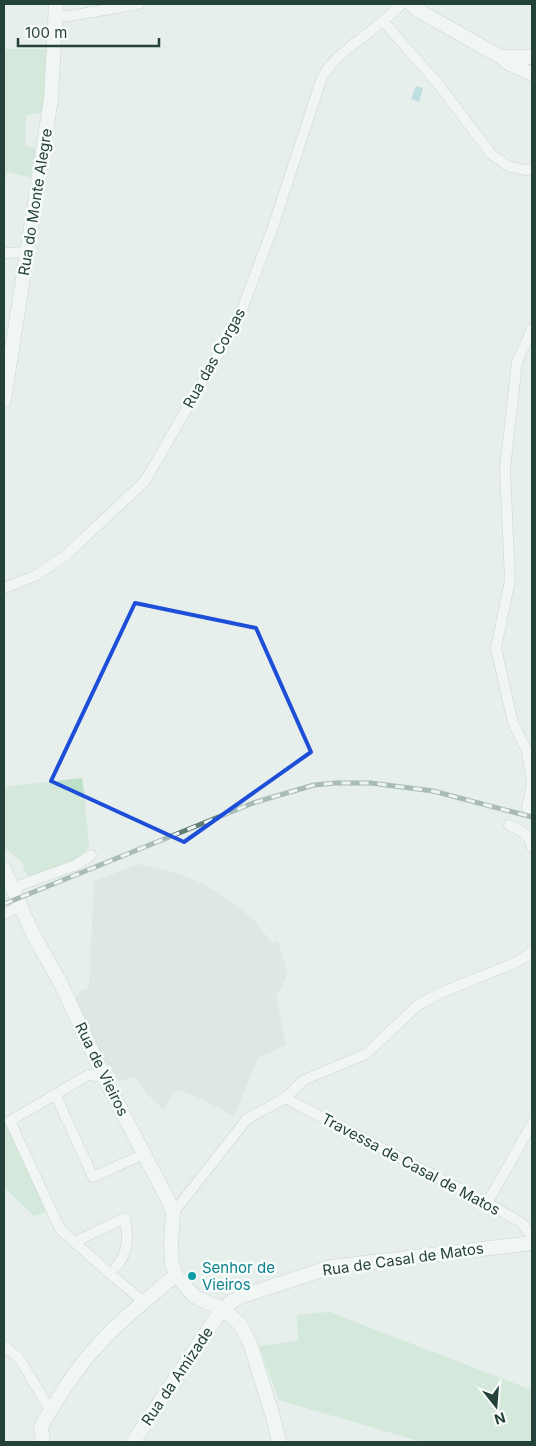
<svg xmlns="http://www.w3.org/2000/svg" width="536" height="1446" font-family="Inter,sans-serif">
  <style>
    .built { fill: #d4dfda }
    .green { fill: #bfe0c8 }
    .water { fill: #8ec9d4 }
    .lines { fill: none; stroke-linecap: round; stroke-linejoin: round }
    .street-casing { stroke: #a8b8b2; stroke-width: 11 }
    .secondary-casing { stroke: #a4bbb3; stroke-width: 15 }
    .street { stroke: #fff; stroke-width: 10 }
    .secondary { stroke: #fff; stroke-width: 14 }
    .rail-casing { stroke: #5f7d75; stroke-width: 5 }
    .rail { stroke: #f7fbf9; stroke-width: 3; stroke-dasharray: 9; stroke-linecap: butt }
    .marked { fill: none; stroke: #1d4ed8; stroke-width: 4; stroke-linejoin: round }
    .culture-dot { fill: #0f9aa8; stroke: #f7fbf9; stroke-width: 2 }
    .labels { text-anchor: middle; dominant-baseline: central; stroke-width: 5; stroke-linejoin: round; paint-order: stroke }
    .street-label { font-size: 15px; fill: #24423a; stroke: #f7fbf9 }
    .culture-label { font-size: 15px; fill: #0d838f; stroke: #f7fbf9; text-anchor: start }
  </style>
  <rect width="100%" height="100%" fill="#e6efeb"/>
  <path class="built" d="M 139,864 L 172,872 L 193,879 L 215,891 L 230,901 L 254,920 L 272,943 L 278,941 L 287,972 L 285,980 L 276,996 L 286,1045 L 258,1058 L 234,1116 L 195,1096 L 177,1090 L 173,1093 L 164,1110 L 147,1094 L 134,1076 L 119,1082 L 110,1065 L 107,1066 L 75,998 L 81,990 L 86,990 L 89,985 L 94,881 Z"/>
  <path class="green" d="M 4,49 L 48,49 L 45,112 L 26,115 L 25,146 L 38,148 L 34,178 L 7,172 L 4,185 Z
    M 82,778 L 84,791 L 89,846 L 78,861 L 31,878 L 24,871 L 23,863 L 4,847 L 4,787 Z
    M 7,1121 L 47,1211 L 34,1216 L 4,1187 L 4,1123 Z
    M 329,1312 L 532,1390 L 532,1442 L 422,1442 L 279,1400 L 259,1346 L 298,1341 L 297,1315 Z"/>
  <path class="water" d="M 416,86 L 423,88 L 419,102 L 411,99 Z"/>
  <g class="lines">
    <defs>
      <path id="street" d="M 56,15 L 69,16 L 139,4
        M 383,21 L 439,85 L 492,155 L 508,166 L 525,170 L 532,169
        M 4,253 L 27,252
        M 532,329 L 517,362 L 505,469 L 510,580 L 496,648 L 513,723 L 527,751 L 532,784 L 527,808 L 532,809
        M 4,588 L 35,576 L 65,556 L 145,481 L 238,320 L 273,227 L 321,80 C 331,59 349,48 367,34 C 379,24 391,14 402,4
        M 509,825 C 521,831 529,833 532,847
        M 12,888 L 76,865 L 91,855
        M 4,914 L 20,907
        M 104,1077 L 88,1075 L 10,1121 L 60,1229 L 109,1273 L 144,1302
        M 55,1094 L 93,1177 L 144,1154
        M 285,1098 L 487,1203 L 522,1223 L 532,1237
        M 487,1203 L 532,1124
        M 173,1213 L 247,1119 L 285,1098 L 304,1080 L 366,1054 L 418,1005 L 440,993 L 517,962 L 532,952
        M 74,1242 L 125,1218 C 128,1236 129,1253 116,1267
        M 4,1346 L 19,1358 L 50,1410"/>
      <path id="secondary" d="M 411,4 L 421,12 L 501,57 L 508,63 L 532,74
        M 502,57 L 532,57
        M 4,400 L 51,99 L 56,4
        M 4,869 L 33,934 L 61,984 L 104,1077 L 169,1202 L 173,1213 L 171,1242 L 172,1264 L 176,1275 L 194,1296 L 204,1301 L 222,1309 L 240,1324 L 250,1343 L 273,1417 L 279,1442
        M 43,1442 L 41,1429 L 44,1421 C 59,1396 78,1366 98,1345 C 121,1319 150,1297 176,1275
        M 133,1442 L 222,1309 L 234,1300 L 245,1295 L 331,1267 L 532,1243"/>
    </defs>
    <use href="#street" class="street-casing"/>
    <use href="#secondary" class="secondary-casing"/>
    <use href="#street" class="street"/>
    <use href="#secondary" class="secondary"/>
    <defs>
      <path id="rail" d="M 4,904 L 253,803 L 314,785 L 336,783 L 371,783 L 433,791 L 532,817"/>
    </defs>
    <use href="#rail" class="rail-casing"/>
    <use href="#rail" class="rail"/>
  </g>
  <path d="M0 0H536V1446H0ZM 135,603 L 256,628 L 311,752 L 184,842 L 51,781 Z" fill="#e6efeb" fill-opacity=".55" fill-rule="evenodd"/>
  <path class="marked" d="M 135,603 L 256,628 L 311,752 L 184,842 L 51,781 Z"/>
  <circle class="culture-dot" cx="192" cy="1276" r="5"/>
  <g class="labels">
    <g class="street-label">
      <text transform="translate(35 202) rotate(-81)">Rua do Monte Alegre</text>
      <text transform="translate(214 358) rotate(-61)">Rua das Corgas</text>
      <text transform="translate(102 1069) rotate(64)">Rua de Vieiros</text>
      <text transform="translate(411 1164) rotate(28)">Travessa de Casal de Matos</text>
      <text transform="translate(403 1259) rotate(-8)">Rua de Casal de Matos</text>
      <text transform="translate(177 1376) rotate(-56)">Rua da Amizade</text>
    </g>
    <g class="culture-label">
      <text x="202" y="1267">Senhor de<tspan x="202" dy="17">Vieiros</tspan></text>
    </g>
  </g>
  <rect width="536" height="1446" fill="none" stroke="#24423a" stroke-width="10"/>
  <g transform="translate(496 1406) rotate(163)" stroke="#f7fbf9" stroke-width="4" paint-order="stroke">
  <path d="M0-4L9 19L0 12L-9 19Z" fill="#24423a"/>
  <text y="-8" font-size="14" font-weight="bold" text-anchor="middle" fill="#24423a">N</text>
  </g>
  <path d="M18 38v8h141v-8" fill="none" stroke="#24423a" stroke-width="2.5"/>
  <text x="25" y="38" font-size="15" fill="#24423a" stroke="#f7fbf9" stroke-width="4" paint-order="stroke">100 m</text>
</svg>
